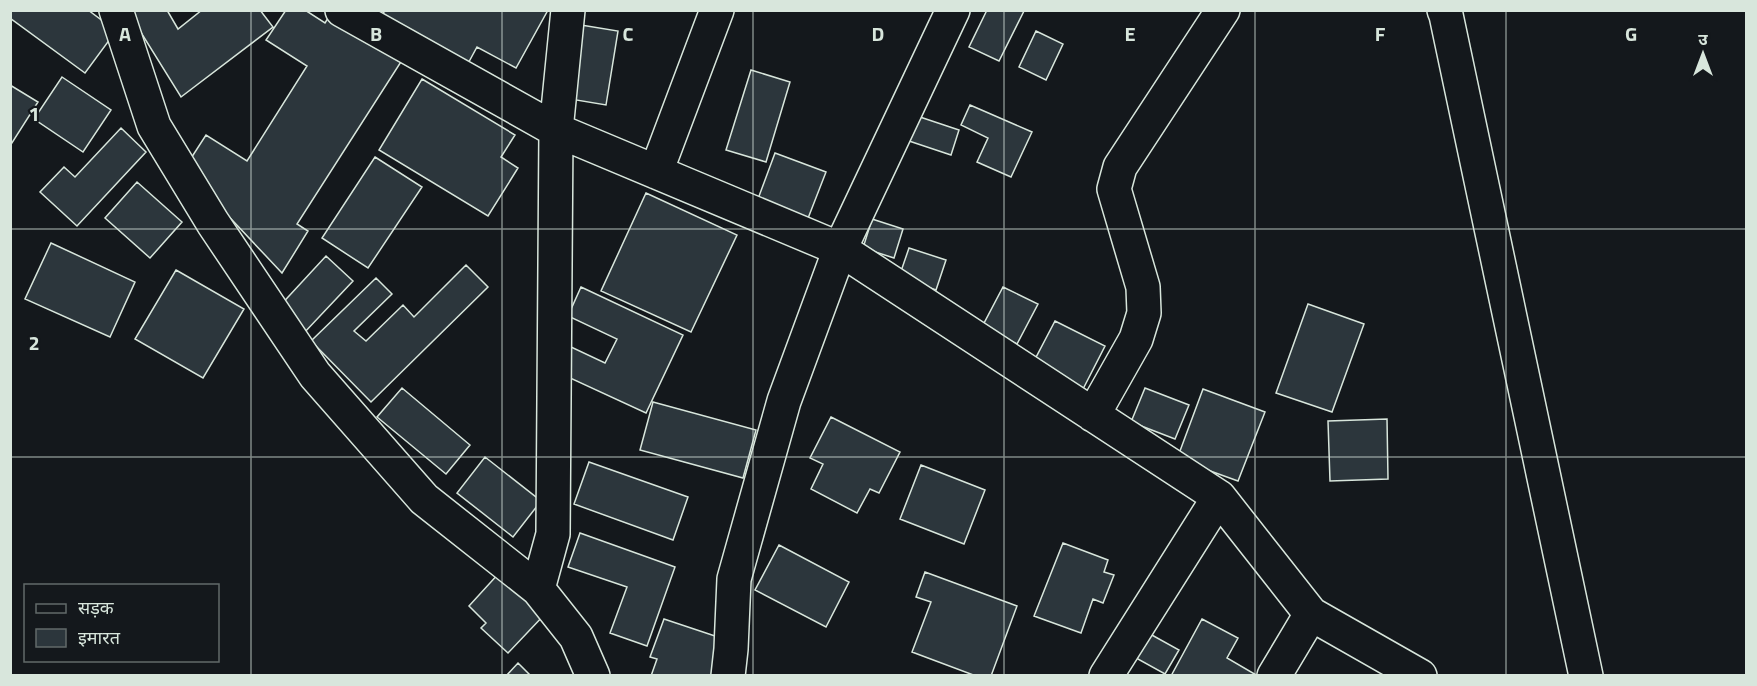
<svg xmlns="http://www.w3.org/2000/svg" width="1757" height="686" font-family="'Titillium Web','Noto Sans Devanagari',sans-serif">
  <style>
    .building { fill: #2c363c; stroke: #d8e6dc; stroke-width: 1.5 }
    .lines { fill: none; stroke-linecap: round; stroke-linejoin: round }
    .minor-casing { stroke: #d8e6dc; stroke-width: 36 }
    .minor { stroke: #14181c; stroke-width: 33 }
    .grid { fill: none; stroke: #d8e6dc; stroke-width: 1.5; stroke-opacity: 0.55 }
    .grid-label { font-size: 20px; text-anchor: middle; font-weight: bold; fill: #d8e6dc; stroke: #14181c; stroke-width: 4.5; stroke-linejoin: round; paint-order: stroke }
  </style>
  <rect width="100%" height="100%" fill="#14181c"/>
  <path class="building" d="M 10,10 L 88,10 L 116,31 L 85,73 L 10,18 Z
    M 127,10 L 167,10 L 178,29 L 202,10 L 260,10 L 273,27 L 181,97 Z
    M 286,10 L 305,10 L 325,23 L 333,10 L 406,54 L 297,224 L 308,231 L 282,273 L 184,169 L 206,135 L 247,161 L 307,66 L 266,40 Z
    M 385,10 L 548,10 L 516,68 L 477,47 L 465,69 L 379,22 Z
    M 987,10 L 1024,11 L 999,61 L 969,47 Z
    M 581,25 L 618,31 L 606,105 L 570,99 Z
    M 1036,31 L 1063,44 L 1046,80 L 1019,67 Z
    M 751,70 L 790,82 L 766,162 L 726,150 Z
    M 62,77 L 111,110 L 83,152 L 34,119 Z
    M 422,79 L 515,135 L 501,157 L 518,168 L 488,216 L 379,150 Z
    M 10,85 L 38,102 L 10,146 Z
    M 970,105 L 1032,132 L 1011,177 L 977,162 L 988,138 L 961,125 Z
    M 914,115 L 959,130 L 951,155 L 906,140 Z
    M 121,128 L 146,152 L 77,226 L 40,192 L 64,167 L 75,177 Z
    M 775,153 L 826,172 L 805,226 L 755,207 Z
    M 375,157 L 422,187 L 368,268 L 322,238 Z
    M 137,182 L 182,222 L 150,258 L 105,218 Z
    M 646,193 L 737,235 L 691,332 L 601,291 Z
    M 872,219 L 903,229 L 894,258 L 863,248 Z
    M 51,243 L 135,282 L 110,337 L 25,299 Z
    M 909,248 L 946,260 L 936,290 L 899,277 Z
    M 326,256 L 353,281 L 303,334 L 277,309 Z
    M 466,265 L 488,287 L 371,402 L 311,341 L 376,278 L 392,294 L 354,331 L 366,341 L 403,305 L 414,317 Z
    M 176,270 L 244,309 L 203,378 L 135,339 Z
    M 581,287 L 683,335 L 646,413 L 557,372 L 569,346 L 605,363 L 617,339 L 568,316 Z
    M 1003,287 L 1038,304 L 1017,344 L 982,327 Z
    M 1308,304 L 1364,324 L 1332,412 L 1276,393 Z
    M 1055,321 L 1105,346 L 1082,391 L 1032,365 Z
    M 402,388 L 470,445 L 446,474 L 377,417 Z
    M 1145,388 L 1189,405 L 1175,439 L 1131,422 Z
    M 1203,389 L 1265,412 L 1238,481 L 1177,459 Z
    M 653,402 L 756,430 L 743,478 L 640,450 Z
    M 831,417 L 900,452 L 879,493 L 870,489 L 857,513 L 811,489 L 823,464 L 810,458 Z
    M 1387,419 L 1388,479 L 1330,481 L 1328,421 Z
    M 485,457 L 541,501 L 513,537 L 457,493 Z
    M 589,462 L 688,497 L 673,540 L 574,504 Z
    M 921,465 L 985,490 L 964,544 L 900,519 Z
    M 580,533 L 675,567 L 647,646 L 610,633 L 627,587 L 568,567 Z
    M 1063,543 L 1108,560 L 1104,572 L 1114,575 L 1103,603 L 1093,599 L 1081,633 L 1034,616 Z
    M 779,545 L 849,582 L 826,627 L 755,590 Z
    M 500,572 L 545,614 L 508,653 L 481,628 L 486,623 L 469,606 Z
    M 925,572 L 1017,606 L 991,676 L 976,676 L 912,652 L 931,602 L 916,597 Z
    M 664,619 L 724,639 L 711,676 L 651,676 L 657,659 L 650,657 Z
    M 1202,619 L 1238,638 L 1227,658 L 1258,676 L 1171,676 Z
    M 1141,629 L 1179,650 L 1165,674 L 1127,653 Z
    M 518,663 L 531,676 L 506,676 Z"/>
  <g class="lines">
    <defs>
      <path id="minor" d="M 116,10 L 154,126 L 213,223 L 315,375 L 424,499 L 538,589 L 576,637 L 593,676
        M 342,10 L 556,130 L 840,249 L 1219,497 L 1311,614 L 1420,676
        M 1444,10 L 1446,15 L 1586,676
        M 656,172 L 717,10
        M 1093,415 L 1136,339 L 1144,313 L 1143,287 L 1114,189 L 1120,167 L 1223,10
        M 538,589 L 553,534 L 556,130 L 568,10
        M 728,676 L 731,649 L 734,579 L 784,401 L 840,249 L 953,10
        M 1106,676 L 1219,497
        M 1274,676 L 1311,614"/>
    </defs>
    <use href="#minor" class="minor-casing"/>
    <use href="#minor" class="minor"/>
  </g>
  <path class="grid" d="M 251,10 L 251,676M 502,10 L 502,676M 753,10 L 753,676M 1004,10 L 1004,676M 1255,10 L 1255,676M 1506,10 L 1506,676M 10,229 L 1746,229M 10,457 L 1746,457"/>
  <g class="grid-label">
    <text x="125" y="41">A</text>
    <text x="376" y="41">B</text>
    <text x="628" y="41">C</text>
    <text x="878" y="41">D</text>
    <text x="1130" y="41">E</text>
    <text x="1380" y="41">F</text>
    <text x="1631" y="41">G</text>
    <text x="34" y="121">1</text>
    <text x="34" y="350">2</text>
  </g>
  <rect width="1757" height="686" fill="none" stroke="#d8e6dc" stroke-width="24"/>
  <rect x="24" y="584" width="195" height="78" fill="#14181c" stroke="#626a69" stroke-width="1.5"/>
  <rect x="36" y="604" width="30" height="9" fill="#14181c" stroke="#626a69" stroke-width="1.5"/>
  <text x="78" y="614" font-size="18" fill="#d8e6dc">सड़क</text>
  <rect x="36" y="629" width="30" height="18" fill="#2c363c" stroke="#626a69" stroke-width="1.5"/>
  <text x="78" y="644" font-size="18" fill="#d8e6dc">इमारत</text>
  <g transform="translate(1703 54)" stroke="#14181c" stroke-width="4.5" paint-order="stroke">
  <path d="M0-4.5L10 22L0 15L-10 22Z" fill="#d8e6dc"/>
  <text y="-9" font-size="16" font-weight="bold" text-anchor="middle" fill="#d8e6dc">उ</text>
  </g>
</svg>
